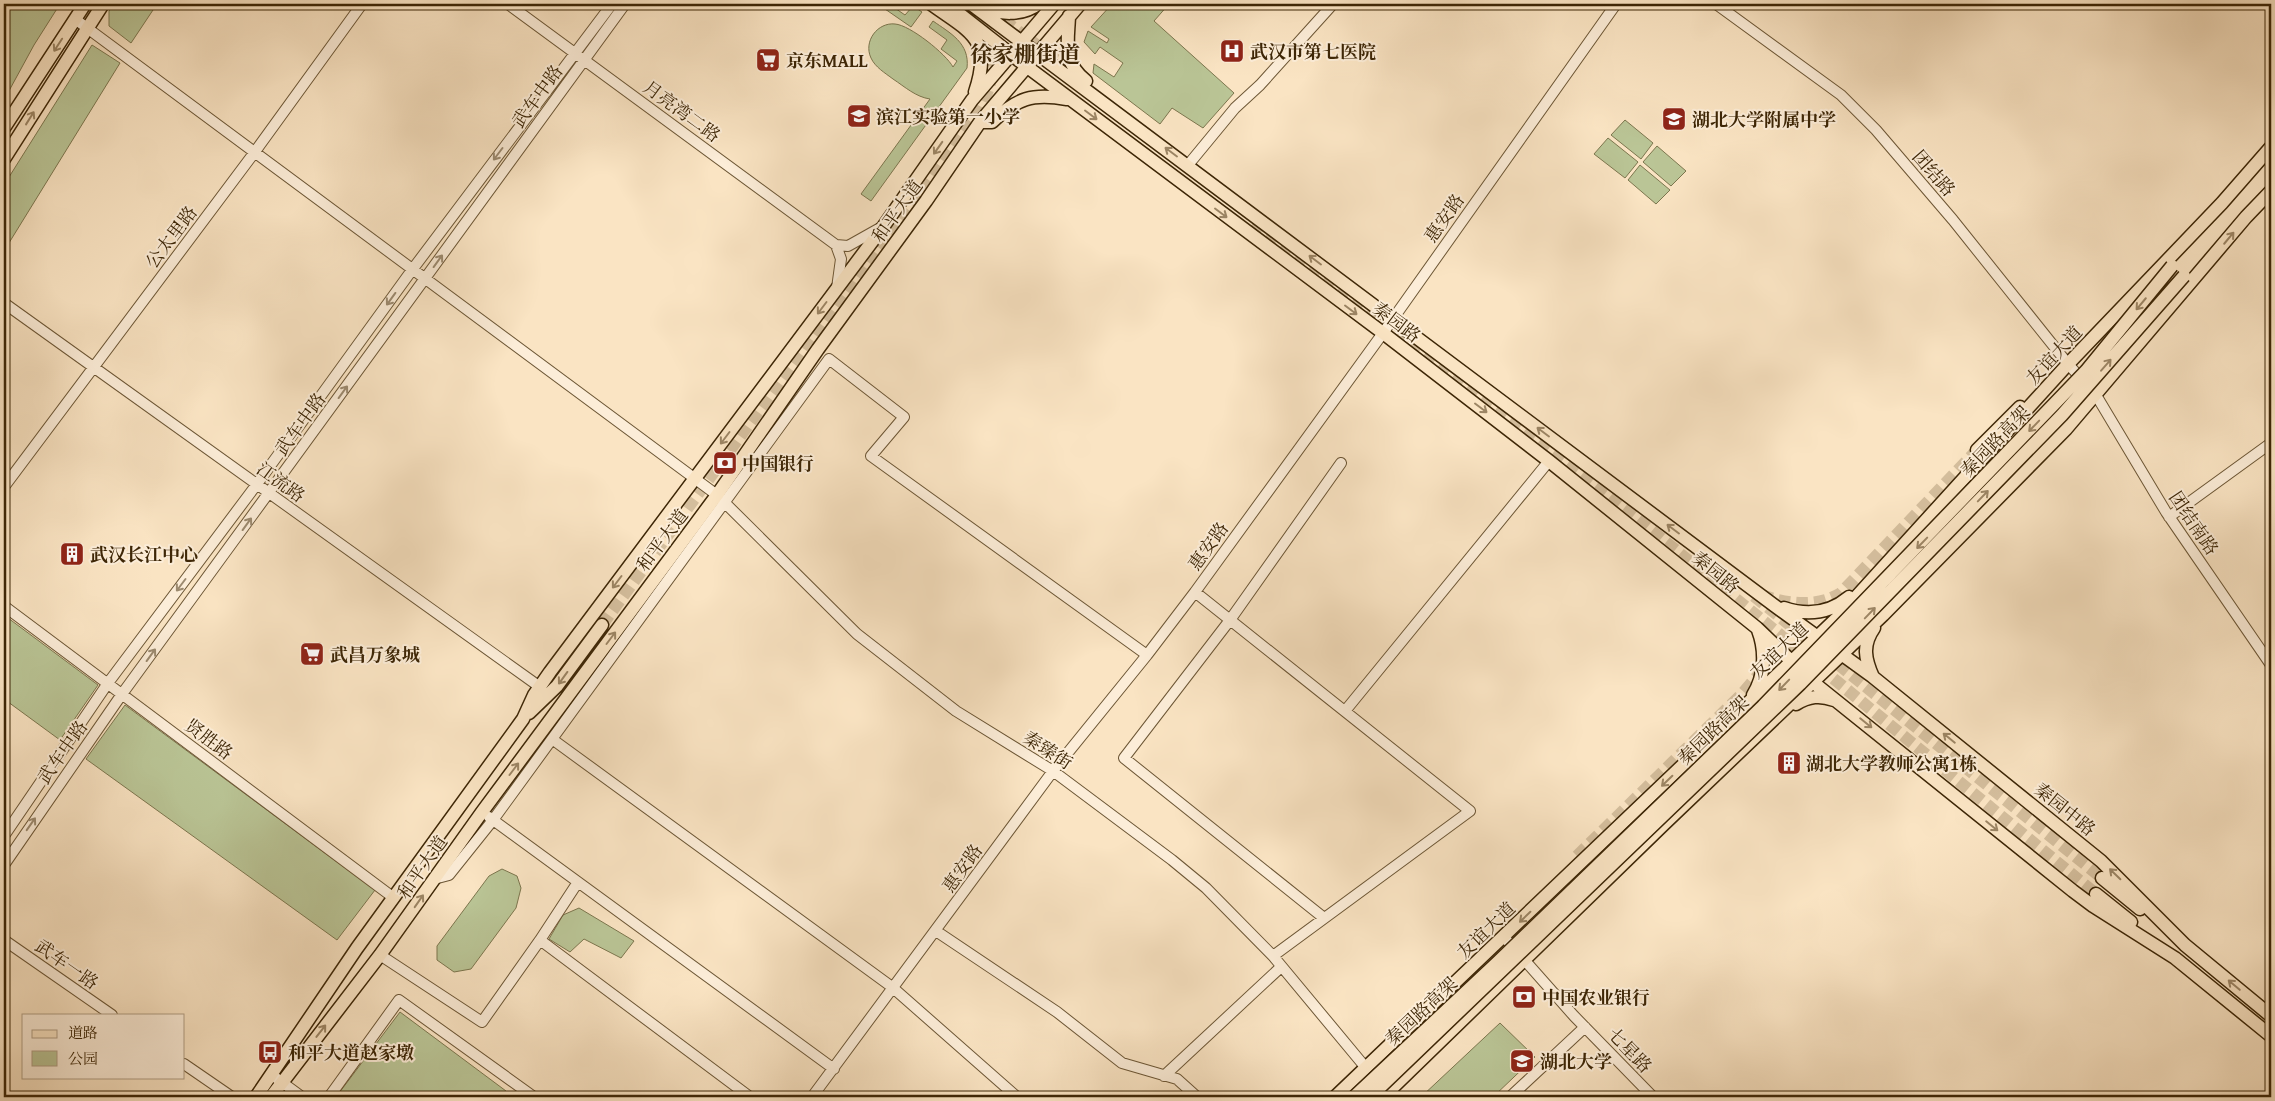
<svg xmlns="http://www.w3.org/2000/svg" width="2275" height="1101" font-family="'Gentium Book Plus','Noto Serif SC',serif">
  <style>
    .green { fill: #bac596; stroke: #7c764e }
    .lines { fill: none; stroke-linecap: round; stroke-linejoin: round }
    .major-tunnel { stroke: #d4be9d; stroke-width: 12; stroke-dasharray: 12 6; stroke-linecap: butt }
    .minor-casing { stroke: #6c5635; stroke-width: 12 }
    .major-casing { stroke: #3d2606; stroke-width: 15 }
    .minor { stroke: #fcedd8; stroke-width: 10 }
    .major { stroke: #fae4c3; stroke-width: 12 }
    .major-bridge-casing { stroke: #3d2606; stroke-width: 15; stroke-linecap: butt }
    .major-bridge { stroke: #fae4c3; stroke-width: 12 }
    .oneway { stroke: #9c8564 }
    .oneway2 { stroke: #9c8a6f }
    .labels { text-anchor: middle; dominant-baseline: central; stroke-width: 4; stroke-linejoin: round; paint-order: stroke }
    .poi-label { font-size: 18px; font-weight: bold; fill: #3d2606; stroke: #fcedd8; text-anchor: start }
    .street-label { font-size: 18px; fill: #3d2606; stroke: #fcedd8 }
    .district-label { font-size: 22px; font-weight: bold; fill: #3d2606; stroke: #fcedd8 }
  </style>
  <rect width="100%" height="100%" fill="#fae4c3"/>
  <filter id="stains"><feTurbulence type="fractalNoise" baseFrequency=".004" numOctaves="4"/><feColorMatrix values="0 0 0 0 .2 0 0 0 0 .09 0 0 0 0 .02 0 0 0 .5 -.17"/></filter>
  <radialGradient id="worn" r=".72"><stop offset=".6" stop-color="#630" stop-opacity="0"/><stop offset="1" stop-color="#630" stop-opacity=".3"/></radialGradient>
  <path class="green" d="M 4,4 L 60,4 L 34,45 L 4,100 Z
    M 114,4 L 157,4 L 131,43 L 109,26 L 109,11 Z
    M 889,4 L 905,15 L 913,6 L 922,12 L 911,27 L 885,9 Z
    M 1112,4 L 1169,4 L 1154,21 L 1234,93 L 1203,128 L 1172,108 L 1160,124 L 1093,73 L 1094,64 L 1114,77 L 1123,63 L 1100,47 L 1095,54 L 1084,42 L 1088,31 L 1107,43 L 1109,39 L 1091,27 Z
    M 933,21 C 950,33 970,43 967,68 L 871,201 L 861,194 L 930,99 C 916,97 905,87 893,79 C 885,73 875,67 871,58 C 863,41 878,22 895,24 C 910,25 946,54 953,67 L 957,61 L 941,49 L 947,40 L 929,27 Z
    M 92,45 L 120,63 L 4,251 L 4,185 Z
    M 1625,120 L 1653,143 L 1641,159 L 1611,135 Z
    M 1608,138 L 1638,162 L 1625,178 L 1594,154 Z
    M 1657,146 L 1686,171 L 1671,186 L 1643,162 Z
    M 1640,165 L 1670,190 L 1656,204 L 1628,180 Z
    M 4,615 L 98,685 L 60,740 L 4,699 Z
    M 125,705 L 375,890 L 337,940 L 86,759 Z
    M 502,869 L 517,876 L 521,888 L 516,908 L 471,969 L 454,972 L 437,960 L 437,946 L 489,876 Z
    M 579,908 L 634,941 L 621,958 L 584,939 L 570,952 L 549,939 L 563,915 Z
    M 400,1012 L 506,1091 L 512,1097 L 336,1097 Z
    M 1500,1023 L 1535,1057 L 1493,1097 L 1421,1097 Z"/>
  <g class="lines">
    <path class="major-tunnel" d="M 989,9 L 1080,78
      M 1253,223 L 1615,501 L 1756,615 L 2096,894
      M 1761,595 C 1787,604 1817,608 1841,593 L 1977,450
      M 1754,596 L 2102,878
      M 602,625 L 979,110 C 999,74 999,35 968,5
      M 1577,856 L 1741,695 L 1762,671"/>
    <defs>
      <path id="minor" d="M 508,4 L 836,245 L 848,246 L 880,228
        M 1716,4 L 1841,95 L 1876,130 L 1953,220 L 2068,364 L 2096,395 L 2166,512 L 2271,665
        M 75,19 L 717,495 L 857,634 L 956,711 L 1053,771 L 1172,860 L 1206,888 L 1273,956 L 1366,1068
        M 1188,165 L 1235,108 L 1260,85 L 1333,4
        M 836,245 L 841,259 L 837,288
        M 4,303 L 540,687
        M 4,487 L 254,153 L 362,4
        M 2169,517 L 2271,443
        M 1195,592 L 1470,811 L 1273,956
        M 4,606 L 394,898
        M 1345,711 L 1549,461
        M 552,739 L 892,987 L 1017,1097
        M 489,817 L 834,1069
        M 4,836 L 108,683 L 257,484 L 412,270 L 612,4
        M 4,865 L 122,694 L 625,4
        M 434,879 L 449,875 L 493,820 L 829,359 L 904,417 L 871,456 L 1147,655
        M 578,882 L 540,940 L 750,1097
        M 1324,918 L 1124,758 L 1230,620 L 1341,463
        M 936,931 L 1057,1012 L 1122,1063 L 1177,1079 L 1197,1097
        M 1504,937 L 1574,1016 L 1653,1097
        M 4,940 L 112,1015
        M 380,955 L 482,1022 L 540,940
        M 184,1064 L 232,1097
        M 272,1075 L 302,1097
        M 1164,1076 L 1281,967
        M 329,1097 L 399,1000 L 534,1097
        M 812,1097 L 1053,771 L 1147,655 L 1195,592 L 1383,333 L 1616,4
        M 1510,1097 L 1585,1027"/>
      <path id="major" d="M 931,4 C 971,33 993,38 975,92
        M 947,4 L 1026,66 L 1383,333 L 1549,461 L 1757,628 L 1814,683 L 2073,891 L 2093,906 L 2175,958 L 2271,1036
        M 971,4 L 1775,606 L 1873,677 L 2101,861 L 2185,945 L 2271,1016
        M 981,9 C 1000,13 1021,17 1038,4
        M 1069,16 C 1068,43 1062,62 1086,81
        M 980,122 L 992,122 C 1017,98 1032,93 1067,99
        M 4,128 L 85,4
        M 4,159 L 103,4
        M 1977,450 L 2020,407
        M 1784,608 C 1808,616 1830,613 1849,597
        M 1873,677 C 1865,659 1862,645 1874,628
        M 1753,695 C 1765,676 1766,651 1758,630
        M 1796,704 C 1809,696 1820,695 1834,700
        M 529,713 L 557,686 L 602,625
        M 2102,878 L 2140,909
        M 2096,894 L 2131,922
        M 256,1097 L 357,948 L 523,719 L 534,695 L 550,672 L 883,227 L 972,100 L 1054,4
        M 271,1097 L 380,955 L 482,812 L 717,495 L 818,349 L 926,201 L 980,122 L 1080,4
        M 1335,1097 L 1837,618 L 2068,364 L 2222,203 L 2271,147
        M 1383,1097 L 1664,824 L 1883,615 L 2066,429 L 2246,217 L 2271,191"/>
    </defs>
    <use href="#minor" class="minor-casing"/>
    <use href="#major" class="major-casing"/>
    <use href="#minor" class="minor"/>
    <use href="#major" class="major"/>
    <defs>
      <path id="major-bridge" d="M 1354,1097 L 1498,962 L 1763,706 L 2086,371 L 2172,266
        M 1370,1097 L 1800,684 L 2062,415 L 2184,276"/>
    </defs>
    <use href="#major-bridge" class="major-bridge-casing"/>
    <use href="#major-bridge" class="major-bridge"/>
  </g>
  <defs><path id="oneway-shaft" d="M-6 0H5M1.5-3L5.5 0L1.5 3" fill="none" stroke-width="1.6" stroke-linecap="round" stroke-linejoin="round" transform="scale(1.25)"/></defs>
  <g class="oneway">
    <use href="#oneway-shaft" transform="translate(58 45) rotate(123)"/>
    <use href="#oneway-shaft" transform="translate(1091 115) rotate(37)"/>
    <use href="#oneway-shaft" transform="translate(30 118) rotate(-58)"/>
    <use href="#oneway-shaft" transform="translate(938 148) rotate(125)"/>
    <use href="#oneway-shaft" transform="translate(1171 152) rotate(-143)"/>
    <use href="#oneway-shaft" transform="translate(1221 213) rotate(37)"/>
    <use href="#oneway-shaft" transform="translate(2229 238) rotate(-50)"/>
    <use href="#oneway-shaft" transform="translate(1315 260) rotate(-143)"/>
    <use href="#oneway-shaft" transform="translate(2141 304) rotate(130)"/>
    <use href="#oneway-shaft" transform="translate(822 308) rotate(127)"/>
    <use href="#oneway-shaft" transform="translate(1351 310) rotate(37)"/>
    <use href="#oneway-shaft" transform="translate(2106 365) rotate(-49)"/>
    <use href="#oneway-shaft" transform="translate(1481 408) rotate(37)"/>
    <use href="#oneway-shaft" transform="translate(2034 426) rotate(134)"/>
    <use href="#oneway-shaft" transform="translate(1543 432) rotate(-143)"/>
    <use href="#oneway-shaft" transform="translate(725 438) rotate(127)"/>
    <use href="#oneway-shaft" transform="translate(1983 496) rotate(-46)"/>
    <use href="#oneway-shaft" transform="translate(1673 529) rotate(-143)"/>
    <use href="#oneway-shaft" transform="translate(1922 543) rotate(134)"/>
    <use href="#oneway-shaft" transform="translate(617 582) rotate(127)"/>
    <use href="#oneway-shaft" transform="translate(1870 613) rotate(-46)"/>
    <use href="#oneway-shaft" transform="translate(611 638) rotate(-53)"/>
    <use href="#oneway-shaft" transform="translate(563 678) rotate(126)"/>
    <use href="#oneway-shaft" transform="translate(1784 685) rotate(134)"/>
    <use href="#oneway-shaft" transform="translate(1866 723) rotate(39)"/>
    <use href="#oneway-shaft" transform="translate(1949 738) rotate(-141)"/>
    <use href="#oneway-shaft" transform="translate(514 769) rotate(-53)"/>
    <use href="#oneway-shaft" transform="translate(1667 781) rotate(136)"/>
    <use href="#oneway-shaft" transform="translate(1992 826) rotate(39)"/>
    <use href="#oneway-shaft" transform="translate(2115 874) rotate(-136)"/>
    <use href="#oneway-shaft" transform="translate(419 901) rotate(-55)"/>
    <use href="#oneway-shaft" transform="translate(1525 917) rotate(136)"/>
    <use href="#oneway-shaft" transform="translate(2234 985) rotate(-140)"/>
    <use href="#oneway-shaft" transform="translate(321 1031) rotate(-52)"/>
  </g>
  <g class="oneway2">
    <use href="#oneway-shaft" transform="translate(498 154) rotate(127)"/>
    <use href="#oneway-shaft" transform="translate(438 261) rotate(-54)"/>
    <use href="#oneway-shaft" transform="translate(391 299) rotate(126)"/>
    <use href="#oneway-shaft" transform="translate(343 392) rotate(-54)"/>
    <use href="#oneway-shaft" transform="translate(247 524) rotate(-54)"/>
    <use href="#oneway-shaft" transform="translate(181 585) rotate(127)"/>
    <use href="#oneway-shaft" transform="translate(151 655) rotate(-54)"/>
    <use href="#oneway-shaft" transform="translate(31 824) rotate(-55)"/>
  </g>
  <defs>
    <symbol id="hospital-square" viewBox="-11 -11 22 22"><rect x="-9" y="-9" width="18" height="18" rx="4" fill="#8f2418" stroke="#fcedd8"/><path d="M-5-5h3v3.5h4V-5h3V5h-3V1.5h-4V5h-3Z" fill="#fff"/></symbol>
    <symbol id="supermarket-square" viewBox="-11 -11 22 22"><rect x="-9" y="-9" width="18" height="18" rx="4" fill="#8f2418" stroke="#fcedd8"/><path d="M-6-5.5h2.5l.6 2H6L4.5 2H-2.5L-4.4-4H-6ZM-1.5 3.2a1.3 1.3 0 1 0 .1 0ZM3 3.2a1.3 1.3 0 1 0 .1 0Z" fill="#fff"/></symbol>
    <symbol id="school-square" viewBox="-11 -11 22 22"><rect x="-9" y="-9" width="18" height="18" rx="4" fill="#8f2418" stroke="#fcedd8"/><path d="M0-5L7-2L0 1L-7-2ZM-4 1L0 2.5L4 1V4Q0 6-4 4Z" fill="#fff"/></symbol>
    <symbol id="bank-square" viewBox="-11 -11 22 22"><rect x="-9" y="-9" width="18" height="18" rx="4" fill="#8f2418" stroke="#fcedd8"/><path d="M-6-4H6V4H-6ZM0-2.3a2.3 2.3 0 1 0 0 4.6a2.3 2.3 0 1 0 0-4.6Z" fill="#fff"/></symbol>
    <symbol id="building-square" viewBox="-11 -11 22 22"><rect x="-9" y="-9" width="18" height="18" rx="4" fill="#8f2418" stroke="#fcedd8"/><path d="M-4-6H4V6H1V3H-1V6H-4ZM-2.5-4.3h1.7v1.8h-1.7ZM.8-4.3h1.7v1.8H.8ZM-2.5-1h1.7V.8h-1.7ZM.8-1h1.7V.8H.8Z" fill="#fff"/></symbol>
    <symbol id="bus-square" viewBox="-11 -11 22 22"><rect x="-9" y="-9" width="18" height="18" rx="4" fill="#8f2418" stroke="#fcedd8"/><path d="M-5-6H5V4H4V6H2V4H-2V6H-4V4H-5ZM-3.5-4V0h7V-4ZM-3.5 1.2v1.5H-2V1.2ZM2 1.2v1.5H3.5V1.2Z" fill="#fff"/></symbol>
    <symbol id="university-square" viewBox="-11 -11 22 22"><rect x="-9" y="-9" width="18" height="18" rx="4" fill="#8f2418" stroke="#fcedd8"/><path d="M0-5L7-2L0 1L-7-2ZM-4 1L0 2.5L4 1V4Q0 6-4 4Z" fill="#fff"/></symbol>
  </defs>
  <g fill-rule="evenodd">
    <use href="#hospital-square" x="1218" y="37" width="28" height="28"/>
    <use href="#supermarket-square" x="754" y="46" width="28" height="28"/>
    <use href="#school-square" x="845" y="102" width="28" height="28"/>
    <use href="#school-square" x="1660" y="105" width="28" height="28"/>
    <use href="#bank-square" x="711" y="449" width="28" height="28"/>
    <use href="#building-square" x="58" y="540" width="28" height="28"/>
    <use href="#supermarket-square" x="298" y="640" width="28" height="28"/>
    <use href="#building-square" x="1775" y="749" width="28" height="28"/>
    <use href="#bank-square" x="1510" y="983" width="28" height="28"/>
    <use href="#bus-square" x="256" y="1038" width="28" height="28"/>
    <use href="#university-square" x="1508" y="1047" width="28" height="28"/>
  </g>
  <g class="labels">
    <g class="poi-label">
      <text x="1250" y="51">武汉市第七医院</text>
      <text x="786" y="60">京东MALL</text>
      <text x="876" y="116">滨江实验第一小学</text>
      <text x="1692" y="119">湖北大学附属中学</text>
      <text x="742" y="463">中国银行</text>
      <text x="90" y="554">武汉长江中心</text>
      <text x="330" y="654">武昌万象城</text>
      <text x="1806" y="763">湖北大学教师公寓1栋</text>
      <text x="1542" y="997">中国农业银行</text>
      <text x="288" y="1052">和平大道赵家墩</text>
      <text x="1540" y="1061">湖北大学</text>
    </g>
    <g class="street-label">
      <text transform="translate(537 96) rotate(-54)">武车中路</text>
      <text transform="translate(682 111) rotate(36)">月亮湾二路</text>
      <text transform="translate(1934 173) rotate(49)">团结路</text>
      <text transform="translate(897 211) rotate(-54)">和平大道</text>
      <text transform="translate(1444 218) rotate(-55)">惠安路</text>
      <text transform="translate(171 237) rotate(-53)">公太里路</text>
      <text transform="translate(1397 322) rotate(37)">秦园路</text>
      <text transform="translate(2054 355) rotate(-47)">友谊大道</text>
      <text transform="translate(300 424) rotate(-54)">武车中路</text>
      <text transform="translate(1995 441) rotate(-46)">秦园路高架</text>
      <text transform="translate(281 482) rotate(36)">江流路</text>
      <text transform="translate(2194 523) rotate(56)">团结南路</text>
      <text transform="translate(662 540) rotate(-53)">和平大道</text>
      <text transform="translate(1208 546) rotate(-54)">惠安路</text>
      <text transform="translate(1716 572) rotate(39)">秦园路</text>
      <text transform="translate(1779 650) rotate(-44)">友谊大道</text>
      <text transform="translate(1713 730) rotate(-44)">秦园路高架</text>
      <text transform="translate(209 739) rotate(37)">贤胜路</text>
      <text transform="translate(1048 750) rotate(33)">秦臻街</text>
      <text transform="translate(62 752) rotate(-55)">武车中路</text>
      <text transform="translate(2065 809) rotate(39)">秦园中路</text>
      <text transform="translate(422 867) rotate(-55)">和平大道</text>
      <text transform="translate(962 868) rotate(-54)">惠安路</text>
      <text transform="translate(1486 930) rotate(-44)">友谊大道</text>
      <text transform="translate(67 964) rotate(35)">武车一路</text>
      <text transform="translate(1421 1011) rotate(-43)">秦园路高架</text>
      <text transform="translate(1630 1050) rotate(46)">七星路</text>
    </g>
    <g class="district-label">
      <text x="1025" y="54">徐家棚街道</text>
    </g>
  </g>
  <rect width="2275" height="1101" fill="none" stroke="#fae4c3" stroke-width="20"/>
  <rect x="5" y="5" width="2265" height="1091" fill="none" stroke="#3d2606" stroke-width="2.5"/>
  <rect x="10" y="10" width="2255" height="1081" fill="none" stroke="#3d2606"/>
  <rect x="22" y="1014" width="162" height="65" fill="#fcedd8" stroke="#b09d84"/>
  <rect x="32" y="1030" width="25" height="8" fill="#fae4c3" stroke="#b09d84"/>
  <text x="68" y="1038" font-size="15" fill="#3d2606">道路</text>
  <rect x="32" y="1051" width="25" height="15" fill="#bac596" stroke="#b09d84"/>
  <text x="68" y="1064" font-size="15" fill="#3d2606">公园</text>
  <rect width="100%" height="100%" filter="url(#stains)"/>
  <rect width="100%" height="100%" fill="url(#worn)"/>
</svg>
